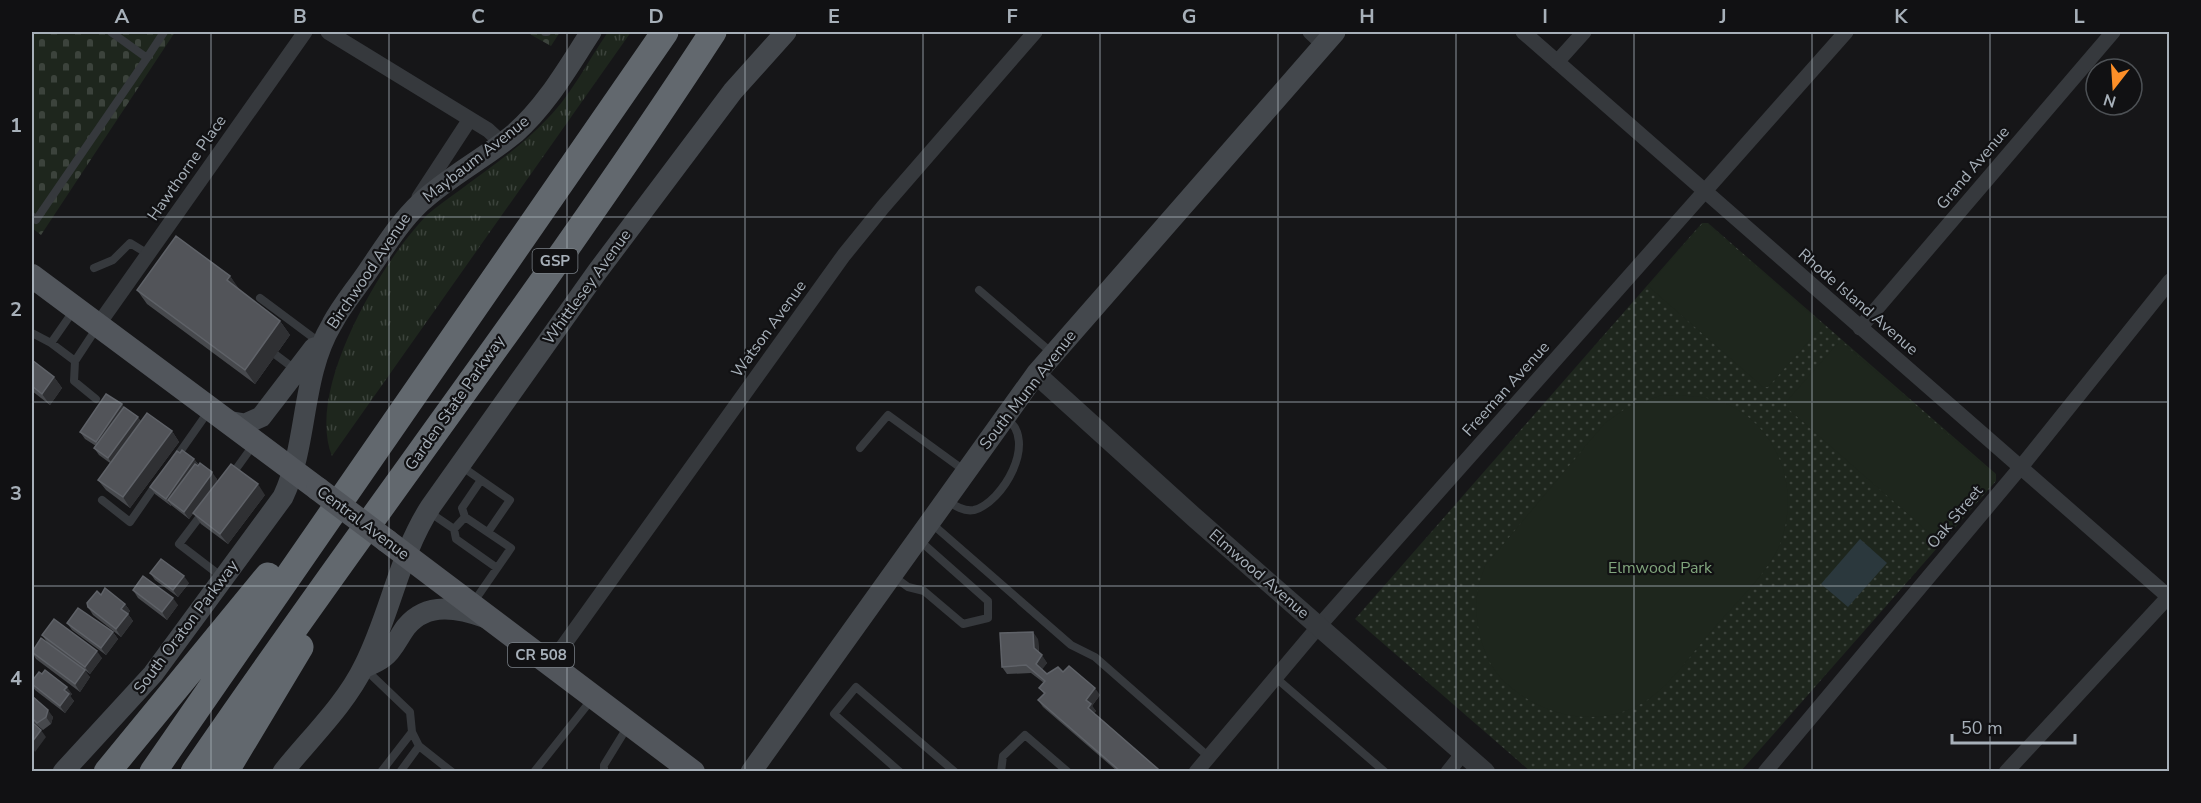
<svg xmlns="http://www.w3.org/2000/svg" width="2201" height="803" font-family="'Nunito Sans',sans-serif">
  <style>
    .grass { fill: url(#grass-tufts) }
    .cemetery { fill: url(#cemetery-stones) }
    .park { fill: url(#park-dots) }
    .pitch { fill: #1e261d }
    .water { fill: #2b383d }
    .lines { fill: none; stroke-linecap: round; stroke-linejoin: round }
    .service { stroke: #36393d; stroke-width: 8 }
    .minor { stroke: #36393d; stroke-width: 15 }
    .tertiary { stroke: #36393d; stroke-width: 20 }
    .secondary { stroke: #44484d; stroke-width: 21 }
    .primary { stroke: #52565c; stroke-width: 24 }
    .motorway { stroke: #62686e; stroke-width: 27 }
    .primary-bridge { stroke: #52565c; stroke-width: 24 }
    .wall { fill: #47494d }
    .shaded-wall { fill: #2f3033 }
    .building { fill: #525459; stroke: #5f6268; stroke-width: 1.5 }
    .grid { fill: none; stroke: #a7b0b9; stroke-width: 1.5; stroke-opacity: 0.55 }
    .labels { text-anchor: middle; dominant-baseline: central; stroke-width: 4.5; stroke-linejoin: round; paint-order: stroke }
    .shield { fill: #111113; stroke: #7a8087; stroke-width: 1.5 }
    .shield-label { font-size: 15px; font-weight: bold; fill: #a7b0b9 }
    .street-label { font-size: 16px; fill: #a7b0b9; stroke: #111113 }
    .park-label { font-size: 16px; fill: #81a57d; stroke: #111113 }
    .neatline { fill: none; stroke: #a7b0b9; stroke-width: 2 }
    .grid-label { font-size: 20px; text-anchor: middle; font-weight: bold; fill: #a7b0b9 }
  </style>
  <defs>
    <pattern id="grass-tufts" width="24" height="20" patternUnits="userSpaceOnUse" patternTransform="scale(1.5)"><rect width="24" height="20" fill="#1e261d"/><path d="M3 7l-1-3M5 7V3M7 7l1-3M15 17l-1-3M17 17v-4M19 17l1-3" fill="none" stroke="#3c433c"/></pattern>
    <pattern id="cemetery-stones" width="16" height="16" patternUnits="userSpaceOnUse" patternTransform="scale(1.5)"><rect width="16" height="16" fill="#1e261d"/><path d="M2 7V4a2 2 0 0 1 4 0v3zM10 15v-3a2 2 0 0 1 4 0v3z" fill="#3c433c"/></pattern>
    <pattern id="park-dots" width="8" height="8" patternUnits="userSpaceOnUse" patternTransform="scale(1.5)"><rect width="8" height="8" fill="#1e261d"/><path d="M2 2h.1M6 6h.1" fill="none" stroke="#3c433c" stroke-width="1.8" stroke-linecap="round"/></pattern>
  </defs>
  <rect width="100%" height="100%" fill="#161618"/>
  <path class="grass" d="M 608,32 L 631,32 L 332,456 C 305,390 381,262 427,215 C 437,206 449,198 460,190 C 491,167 522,146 548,118 C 572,94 589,59 608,32 Z"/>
  <path class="cemetery" d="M 32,32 L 175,32 L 41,235 L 32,228 Z
    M 526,32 L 560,32 L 551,46 Z"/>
  <path class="park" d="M 1702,223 L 1708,223 L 1996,474 L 1996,481 L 1741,771 L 1530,771 L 1355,619 Z"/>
  <path class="pitch" d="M 1702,224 L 1708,224 L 1821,323 L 1821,328 L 1768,387 L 1763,387 L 1648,286 Z
    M 1838,343 L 1843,343 L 1995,475 L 1995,481 L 1941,543 L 1787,408 L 1786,402 Z
    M 1662,395 C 1683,396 1710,395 1729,405 C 1781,430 1800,492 1780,544 C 1771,569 1734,605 1716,626 C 1697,647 1680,672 1659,691 C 1614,731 1549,722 1507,684 C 1484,664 1474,626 1477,596 C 1477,587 1482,576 1485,566 L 1605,423 L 1625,409 Z"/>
  <path class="water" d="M 1860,539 L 1887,563 L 1848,607 L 1821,584 Z"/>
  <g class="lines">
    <path class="service" d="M 545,32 L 547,32
      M 147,58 L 164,32
      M 32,216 L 36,220 L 147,58 L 111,32
      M 94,268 L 113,260 L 130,243 L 148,254
      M 979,290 L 1052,353
      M 260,298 L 319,342
      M 96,329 L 75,361 L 74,381 L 96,399
      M 32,333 L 51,343 L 75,361
      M 51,343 L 74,310
      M 276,355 L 296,370
      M 860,448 L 888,415 L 965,471
      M 175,459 L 208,412
      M 461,466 L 510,500 L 488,532
      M 231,476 L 254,444
      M 102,500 L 130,522 L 157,483
      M 948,501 C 955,506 964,512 974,510 C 1002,503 1039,441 1006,418
      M 204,511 L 179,544 L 222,577
      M 429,512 L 454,529 L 465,517 L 511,548 L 473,603
      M 465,517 L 462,508 L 481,480
      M 931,523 L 1071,645 L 1095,657 L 1209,757
      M 454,529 L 456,539 L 497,568
      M 893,576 L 908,587 L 924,591 L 963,624 L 988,618 L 988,601 L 919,540
      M 365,669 L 410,712 L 412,732 L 381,772
      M 1276,678 L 1385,772
      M 412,732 L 419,746 L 452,772
      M 400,772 L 419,746
      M 534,772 L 592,699
      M 604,772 L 604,765 L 628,726
      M 900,772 L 834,714 L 856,687 L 955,772
      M 1001,772 L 1003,756 L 1025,735 L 1068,772"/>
    <path class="minor" d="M 328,32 L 488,130 L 502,143
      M 1310,32 L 1324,45
      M 1523,32 L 2170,598
      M 1557,62 L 1584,32
      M 419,197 L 470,119
      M 98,325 L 305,32
      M 1860,328 L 2113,32
      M 551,663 L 844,255 L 883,207 L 1035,32
      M 1196,772 L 1319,626 L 1846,32
      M 1448,772 L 1463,753
      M 1765,772 L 2025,462 L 2170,281
      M 2006,772 L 2170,595"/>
    <path class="tertiary" d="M 1036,374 L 1195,518 L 1485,772"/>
    <path class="secondary" d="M 227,421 L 245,424 L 261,417 L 314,348
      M 363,668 C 370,665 378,662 384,657 C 393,651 399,636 406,627 C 427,601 459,608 487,618
      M 63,772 L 153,674 L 283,497 C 309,442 300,378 332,324 C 342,305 356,289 368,271 C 384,248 399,223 420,203 C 449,176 485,158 515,133 C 547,105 568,67 591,32
      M 283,772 C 310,738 345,705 364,666 C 390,615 399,555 431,506 L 597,272 L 733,91 L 786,32
      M 751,772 L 1036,374 L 1335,32"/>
    <path class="primary" d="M 32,276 L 318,489
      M 387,541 L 693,772"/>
    <path class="motorway" d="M 107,772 L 268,576
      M 153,772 L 665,32
      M 194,772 C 364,523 549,284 713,32
      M 225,772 L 300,647"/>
    <path class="primary-bridge" d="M 318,489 L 387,541"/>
  </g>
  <path class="wall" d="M 230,276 L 239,290 L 280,321 L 290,335 L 255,384 L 147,304 L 137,290 Z
    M 32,360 L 54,377 L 62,388 L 50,405 L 32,391 Z
    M 122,404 L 124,408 L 141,421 L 172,431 L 179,442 L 130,508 L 106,490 L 98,480 L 110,463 L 99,455 L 94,448 L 96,446 L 85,439 L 80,432 Z
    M 180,453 L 194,459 L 199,465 L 217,479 L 216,483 L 189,519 L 171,505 L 171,506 L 155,494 L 150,487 Z
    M 265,495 L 228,544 L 201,524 L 193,513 Z
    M 150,573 L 189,583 L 178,597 L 155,580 Z
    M 133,590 L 178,605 L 167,620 L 138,598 Z
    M 101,595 L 125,604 L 130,611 L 128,614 L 133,621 L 121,637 L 93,615 L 88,607 Z
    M 67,623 L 113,632 L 118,639 L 106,655 L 72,630 Z
    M 42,635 L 102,658 L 90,674 L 66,656 L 90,677 L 80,692 L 36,659 L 32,652 L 47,642 Z
    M 1038,639 L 1039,652 L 1047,663 L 1042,669 L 1047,674 L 1063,672 L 1100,695 L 1092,706 L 1096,711 L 1094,713 L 1160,771 L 1117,771 L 1043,707 L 1038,700 L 1044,694 L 1039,688 L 1044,683 L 1031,673 L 1007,674 L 1002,667 Z
    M 42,674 L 72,694 L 70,696 L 74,701 L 65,713 L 35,690 L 32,685 L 32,681 Z
    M 32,696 L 53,717 L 51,724 L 43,730 L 32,721 Z"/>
  <path class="shaded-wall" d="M 230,276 L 240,290 L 236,294 L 227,280 Z
    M 280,321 L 290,335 L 255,384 L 245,370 Z
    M 54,377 L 62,388 L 50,405 L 42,394 Z
    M 122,404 L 127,411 L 101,449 L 96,442 Z
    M 138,417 L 143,424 L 113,465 L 108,458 Z
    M 172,431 L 179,442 L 130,508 L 123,497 Z
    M 194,459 L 199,466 L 168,500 L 171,505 L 171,506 L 166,499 Z
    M 212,472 L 217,479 L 216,483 L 189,519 L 184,512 Z
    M 258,484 L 265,495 L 228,544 L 220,534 Z
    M 184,576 L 189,583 L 178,597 L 173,590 Z
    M 173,598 L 178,605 L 167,620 L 162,612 Z
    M 125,604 L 130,611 L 126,616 L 121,609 Z
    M 128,614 L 133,621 L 121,637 L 116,629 Z
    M 113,632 L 118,639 L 106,655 L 101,648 Z
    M 1033,632 L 1038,639 L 1039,655 L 1034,648 Z
    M 97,651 L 102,658 L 90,674 L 85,667 Z
    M 1042,655 L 1047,663 L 1041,671 L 1036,664 Z
    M 85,670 L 90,677 L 80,692 L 75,684 Z
    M 67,687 L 72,694 L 70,696 L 74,701 L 65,713 L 60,706 L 64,690 Z
    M 1095,688 L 1100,695 L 1092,706 L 1096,711 L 1093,715 L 1088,708 L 1086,700 Z
    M 48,710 L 53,717 L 51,724 L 46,717 Z
    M 41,730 L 46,737 L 35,752 L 32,747 L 32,742 Z"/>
  <path class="building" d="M 176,236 L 230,276 L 227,280 L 280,321 L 245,370 L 137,290 Z
    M 32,360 L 54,377 L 42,394 L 32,386 Z
    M 106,394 L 122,404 L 96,442 L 80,432 Z
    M 124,407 L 138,417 L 108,458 L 94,448 Z
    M 147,413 L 172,431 L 123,497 L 98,480 Z
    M 182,450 L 194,459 L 166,499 L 150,487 L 177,451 L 180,453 Z
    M 200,463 L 212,472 L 211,475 L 184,512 L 168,500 L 195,464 L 198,466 Z
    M 231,464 L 258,484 L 220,534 L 193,513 Z
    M 161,559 L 184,576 L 173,590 L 150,573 Z
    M 143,576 L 173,598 L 162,612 L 133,590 Z
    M 105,588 L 125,604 L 121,609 L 128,614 L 116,629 L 88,607 L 87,603 L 97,591 L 101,595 Z
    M 78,608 L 113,632 L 101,648 L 67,623 Z
    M 54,619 L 97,651 L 85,667 L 42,635 Z
    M 1033,632 L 1034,648 L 1042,655 L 1036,664 L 1047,674 L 1058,667 L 1063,672 L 1069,666 L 1095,688 L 1086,700 L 1091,704 L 1088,708 L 1158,769 L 1157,771 L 1120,771 L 1038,700 L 1045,693 L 1039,688 L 1045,681 L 1026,665 L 1002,667 L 1000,633 Z
    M 41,638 L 85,670 L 75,684 L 32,652 Z
    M 45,670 L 67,687 L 64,690 L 69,694 L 60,706 L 32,684 L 32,681 L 39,672 L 42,674 Z
    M 32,696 L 48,710 L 46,717 L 37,723 L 32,718 Z
    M 32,722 L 41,730 L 32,742 Z"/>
  <path class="grid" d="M 211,32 L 211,772M 389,32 L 389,772M 567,32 L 567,772M 745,32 L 745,772M 923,32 L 923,772M 1100,32 L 1100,772M 1278,32 L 1278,772M 1456,32 L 1456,772M 1634,32 L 1634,772M 1812,32 L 1812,772M 1990,32 L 1990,772M 32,217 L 2170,217M 32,402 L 2170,402M 32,586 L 2170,586"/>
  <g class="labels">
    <g class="shield">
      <rect x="532.5" y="249" width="45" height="24" rx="4.5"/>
      <rect x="508" y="643" width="66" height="24" rx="4.5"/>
    </g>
    <g class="shield-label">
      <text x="555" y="261">GSP</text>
      <text x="541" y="655">CR 508</text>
    </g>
    <g class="street-label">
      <text transform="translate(476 159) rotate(-38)">Maybaum Avenue</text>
      <text transform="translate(187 168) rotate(-55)">Hawthorne Place</text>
      <text transform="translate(1973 168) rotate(-50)">Grand Avenue</text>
      <text transform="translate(369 271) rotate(-56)">Birchwood Avenue</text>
      <text transform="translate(587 287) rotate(-54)">Whittlesey Avenue</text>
      <text transform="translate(1858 302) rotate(41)">Rhode Island Avenue</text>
      <text transform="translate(769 329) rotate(-54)">Watson Avenue</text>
      <text transform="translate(1506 389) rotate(-48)">Freeman Avenue</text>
      <text transform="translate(1028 390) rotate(-52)">South Munn Avenue</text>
      <text transform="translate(455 403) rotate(-55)">Garden State Parkway</text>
      <text transform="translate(1955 517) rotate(-50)">Oak Street</text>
      <text transform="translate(363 523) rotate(37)">Central Avenue</text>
      <text transform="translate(1259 574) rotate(41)">Elmwood Avenue</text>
      <text transform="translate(186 627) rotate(-53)">South Oraton Parkway</text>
    </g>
    <g class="park-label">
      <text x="1660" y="568">Elmwood Park</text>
    </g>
  </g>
  <rect width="2201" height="803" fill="none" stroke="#111113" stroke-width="66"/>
  <g transform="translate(2114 87) rotate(197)"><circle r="28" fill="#111113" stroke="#4d5155" stroke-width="1.5"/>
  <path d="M0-4.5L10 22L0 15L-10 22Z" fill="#fd8f28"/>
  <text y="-9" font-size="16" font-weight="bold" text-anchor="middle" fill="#a7b0b9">N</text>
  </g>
  <path d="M1952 734v9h123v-9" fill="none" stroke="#a7b0b9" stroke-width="3"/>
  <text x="1961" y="734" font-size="18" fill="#a7b0b9" stroke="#111113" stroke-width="4.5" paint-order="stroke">50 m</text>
  <rect x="33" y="33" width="2135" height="737" class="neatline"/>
  <g class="grid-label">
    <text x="122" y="23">A</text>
    <text x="300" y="23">B</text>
    <text x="478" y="23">C</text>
    <text x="656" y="23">D</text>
    <text x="834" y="23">E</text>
    <text x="1012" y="23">F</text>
    <text x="1189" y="23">G</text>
    <text x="1367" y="23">H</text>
    <text x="1545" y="23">I</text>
    <text x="1723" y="23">J</text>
    <text x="1901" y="23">K</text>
    <text x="2079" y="23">L</text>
    <text x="16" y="132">1</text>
    <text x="16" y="316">2</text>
    <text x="16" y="500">3</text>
    <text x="16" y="685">4</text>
  </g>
</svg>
